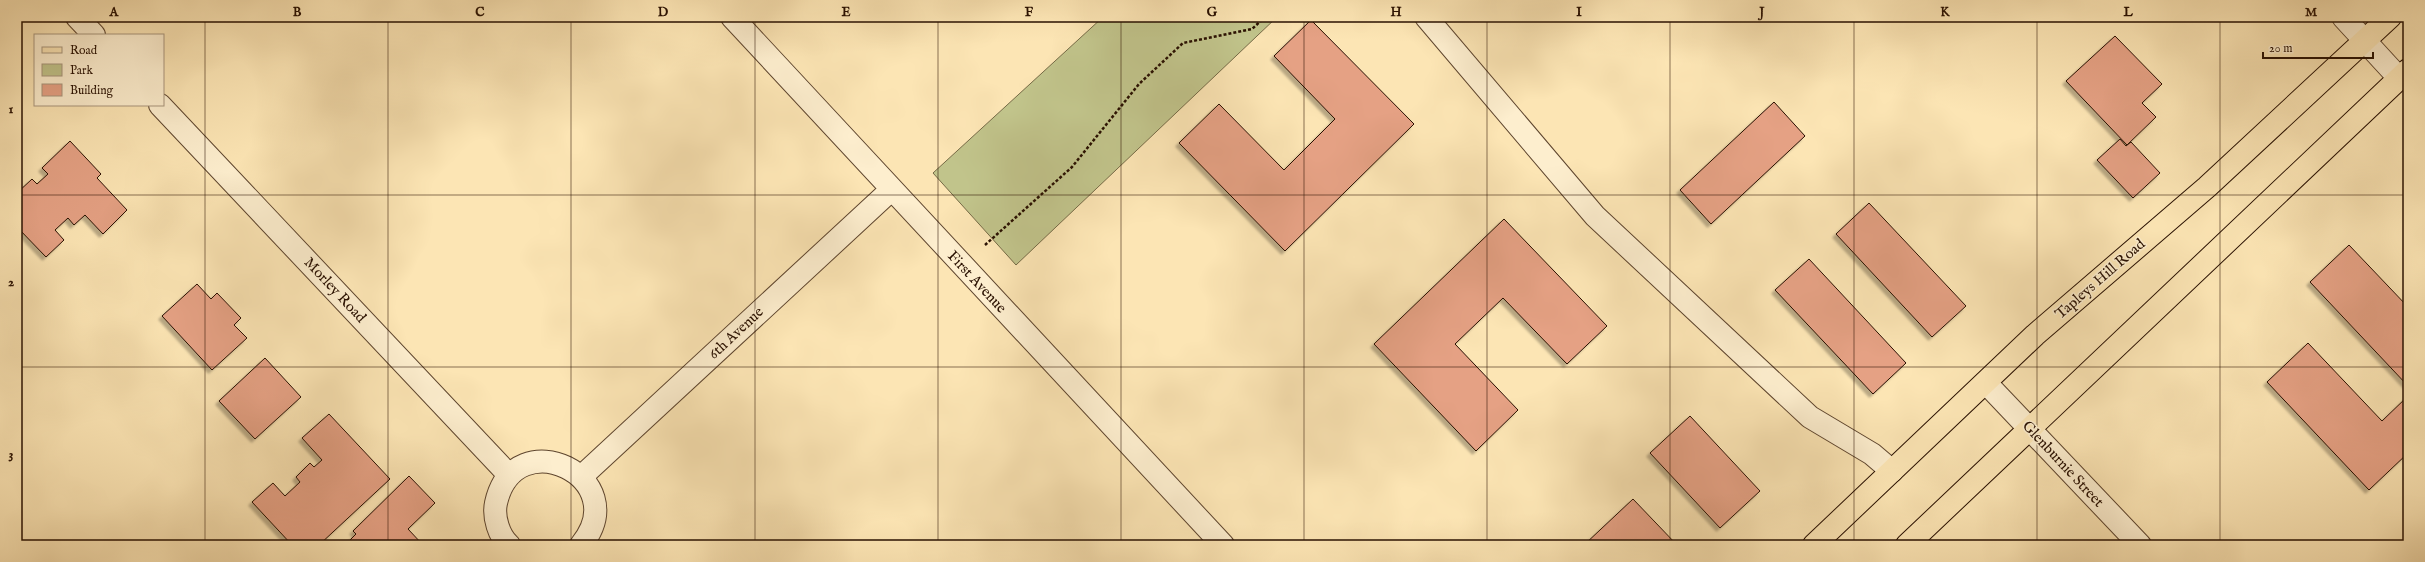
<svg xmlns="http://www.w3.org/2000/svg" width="2425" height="562" font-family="'IM FELL English',serif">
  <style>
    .green { fill: #c1c48b; stroke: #756a46 }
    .building { fill: #e5a184; stroke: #291001; filter: url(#shadow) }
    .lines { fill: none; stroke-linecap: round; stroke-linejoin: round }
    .minor-casing { stroke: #5e452e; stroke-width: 24 }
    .major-casing { stroke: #291001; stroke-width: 24 }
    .path { stroke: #291001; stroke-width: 2.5; stroke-dasharray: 3 2; stroke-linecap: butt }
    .minor { stroke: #fdeece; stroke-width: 22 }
    .major { stroke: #fce5b4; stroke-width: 22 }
    .grid { fill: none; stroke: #291001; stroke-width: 1; stroke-opacity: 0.55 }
    .labels { text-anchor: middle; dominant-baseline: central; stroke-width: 3; stroke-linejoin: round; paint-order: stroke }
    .street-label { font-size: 15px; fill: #291001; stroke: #fdeece }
    .neatline { fill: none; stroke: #291001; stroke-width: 1.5 }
    .grid-label { font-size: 13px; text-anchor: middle; font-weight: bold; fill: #291001 }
  </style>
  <defs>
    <filter id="shadow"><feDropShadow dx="-3.5" dy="3.5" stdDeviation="1" flood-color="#0004"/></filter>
  </defs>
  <rect width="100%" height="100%" fill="#fce5b4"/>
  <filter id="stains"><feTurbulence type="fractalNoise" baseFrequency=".005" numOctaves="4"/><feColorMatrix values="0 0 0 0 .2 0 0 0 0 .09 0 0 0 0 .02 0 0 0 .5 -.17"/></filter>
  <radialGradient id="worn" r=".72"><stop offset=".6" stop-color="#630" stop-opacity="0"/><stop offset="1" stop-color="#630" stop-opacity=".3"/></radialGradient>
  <path class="green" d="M 1103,17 L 1277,17 L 1016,265 L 933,173 Z"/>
  <path class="building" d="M 1311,20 L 1414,124 L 1285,251 L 1179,143 L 1219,104 L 1284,170 L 1335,119 L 1274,56 Z
    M 2115,36 L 2162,84 L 2142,103 L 2156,117 L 2127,145 L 2066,81 Z
    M 1774,102 L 1805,136 L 1711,224 L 1680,190 Z
    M 2120,139 L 2126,146 L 2131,142 L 2160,173 L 2133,198 L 2097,160 Z
    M 70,141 L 101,174 L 97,178 L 127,210 L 103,234 L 85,215 L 74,225 L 68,218 L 55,230 L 64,240 L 46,257 L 17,227 L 17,193 L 32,179 L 37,184 L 48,174 L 42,168 Z
    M 1869,203 L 1966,306 L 1932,337 L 1836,234 Z
    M 1504,219 L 1607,326 L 1567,364 L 1503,298 L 1455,344 L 1518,410 L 1476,451 L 1374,344 Z
    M 2349,245 L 2408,307 L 2408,386 L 2310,282 Z
    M 1809,259 L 1906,363 L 1873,394 L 1775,290 Z
    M 197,284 L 211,299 L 217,293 L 241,318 L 234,325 L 247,338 L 212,370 L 162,316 Z
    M 2308,343 L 2382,421 L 2408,396 L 2408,453 L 2369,490 L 2267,382 Z
    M 265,358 L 301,397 L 255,439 L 219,401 Z
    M 329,414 L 390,479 L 319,545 L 292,545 L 252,502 L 273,483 L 285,496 L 300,482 L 296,477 L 310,463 L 314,467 L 322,460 L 302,438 Z
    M 1690,416 L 1760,491 L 1720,528 L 1650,453 Z
    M 409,476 L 435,503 L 408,529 L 423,545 L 345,545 L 356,534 L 353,531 Z
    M 1633,499 L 1677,545 L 1584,545 Z"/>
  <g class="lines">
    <defs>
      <path id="minor" d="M 77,17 L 94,35
        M 732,17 L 1223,545
        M 1426,17 L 1595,216 L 1810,417 L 1872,454 L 1892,471
        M 2343,17 L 2399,78
        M 160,105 L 509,475
        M 1986,383 L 2140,545
        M 581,477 L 891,190
        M 509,545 C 499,536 493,517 496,503 C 515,419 636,478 581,545"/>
      <path id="major" d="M 1814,545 L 2035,335 L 2207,187 L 2390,17
        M 1907,545 L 2408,70"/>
    </defs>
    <use href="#minor" class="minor-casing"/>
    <use href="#major" class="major-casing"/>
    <path class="path" d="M 985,245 L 1072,167 L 1139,84 L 1183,43 L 1252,29 L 1265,17"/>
    <use href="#minor" class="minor"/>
    <use href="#major" class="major"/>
  </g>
  <path class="grid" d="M 205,17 L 205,545M 388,17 L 388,545M 571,17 L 571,545M 755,17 L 755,545M 938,17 L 938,545M 1121,17 L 1121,545M 1304,17 L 1304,545M 1487,17 L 1487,545M 1670,17 L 1670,545M 1854,17 L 1854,545M 2037,17 L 2037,545M 2220,17 L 2220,545M 17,195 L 2408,195M 17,367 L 2408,367"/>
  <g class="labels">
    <g class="street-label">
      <text transform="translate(2100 279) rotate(-41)">Tapleys Hill Road</text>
      <text transform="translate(977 282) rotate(47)">First Avenue</text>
      <text transform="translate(335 290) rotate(47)">Morley Road</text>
      <text transform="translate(736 333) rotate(-43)">6th Avenue</text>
      <text transform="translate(2063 464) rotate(47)">Glenburnie Street</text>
    </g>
  </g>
  <rect width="2425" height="562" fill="none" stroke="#fce5b4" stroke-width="44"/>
  <rect x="34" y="34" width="130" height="72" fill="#fdeece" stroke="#a8957c"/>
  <rect x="42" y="47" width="20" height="6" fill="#fce5b4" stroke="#a8957c"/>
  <text x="70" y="54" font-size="12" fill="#291001">Road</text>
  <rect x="42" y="64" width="20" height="12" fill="#c1c48b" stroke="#a8957c"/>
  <text x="70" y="74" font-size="12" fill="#291001">Park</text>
  <rect x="42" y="84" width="20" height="12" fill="#e5a184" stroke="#a8957c"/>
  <text x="70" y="94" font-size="12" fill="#291001">Building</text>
  <path d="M2263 52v6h110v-6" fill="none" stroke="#291001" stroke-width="2"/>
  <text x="2269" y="52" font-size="12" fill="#291001" stroke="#fdeece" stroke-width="3" paint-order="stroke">20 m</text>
  <rect x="22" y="22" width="2381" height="518" class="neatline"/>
  <g class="grid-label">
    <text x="114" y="16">A</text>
    <text x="297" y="16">B</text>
    <text x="480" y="16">C</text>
    <text x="663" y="16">D</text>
    <text x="846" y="16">E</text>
    <text x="1029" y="16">F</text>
    <text x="1212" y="16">G</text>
    <text x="1396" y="16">H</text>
    <text x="1579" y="16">I</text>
    <text x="1762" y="16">J</text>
    <text x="1945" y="16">K</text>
    <text x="2128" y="16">L</text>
    <text x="2311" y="16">M</text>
    <text x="11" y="113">1</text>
    <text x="11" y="286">2</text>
    <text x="11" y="458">3</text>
  </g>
  <rect width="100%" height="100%" filter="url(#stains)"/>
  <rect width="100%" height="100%" fill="url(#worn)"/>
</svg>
